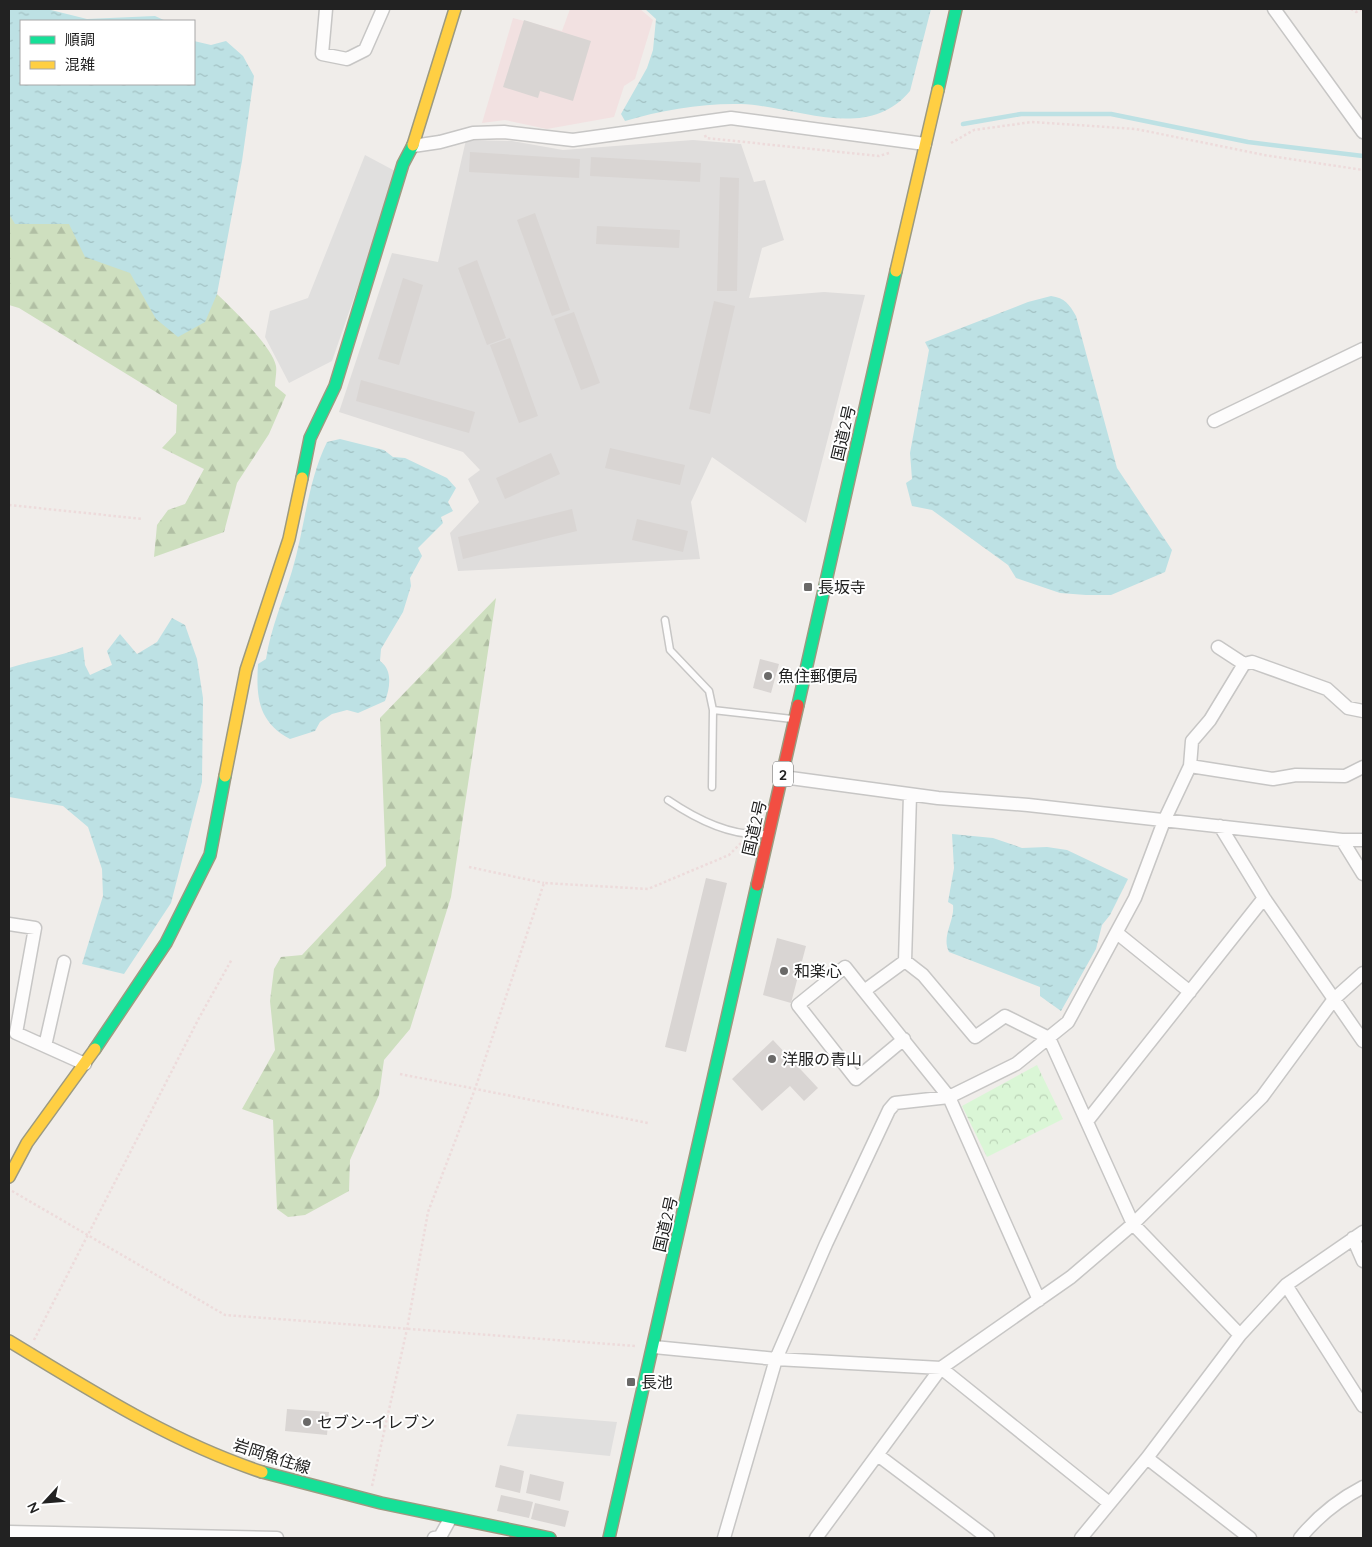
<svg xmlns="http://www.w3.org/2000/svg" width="1372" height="1547" font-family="Quicksand,'Noto Sans JP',sans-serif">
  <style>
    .residential { fill: #dfdddc }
    .commercial { fill: #f2e1e1 }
    .forest { fill: url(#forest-firs) }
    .park { fill: url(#park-crowns) }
    .parking { fill: #e0dfde }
    .water { fill: url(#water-ripples) }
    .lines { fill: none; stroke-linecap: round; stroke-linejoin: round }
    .stream { stroke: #bde1e4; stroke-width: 4.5 }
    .building { fill: #d9d5d3 }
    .lane-casing { stroke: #c7c6c5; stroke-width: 9 }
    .street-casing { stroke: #c7c6c5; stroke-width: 15 }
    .fast-casing { stroke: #9c9a80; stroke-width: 14 }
    .slow-casing { stroke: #9c9a80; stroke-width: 14 }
    .jam-casing { stroke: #9c9a80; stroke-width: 14 }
    .path { stroke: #eddbdb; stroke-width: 2.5; stroke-dasharray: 2.5 2.5; stroke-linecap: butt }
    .lane { stroke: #fdfcfc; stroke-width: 6 }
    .street { stroke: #fdfcfc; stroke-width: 12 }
    .fast { stroke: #16e098; stroke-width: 11 }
    .slow { stroke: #ffcf43; stroke-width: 11 }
    .jam { stroke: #f24e42; stroke-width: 11 }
    .poi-dot { fill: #6a6968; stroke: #fff; stroke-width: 2 }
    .labels { text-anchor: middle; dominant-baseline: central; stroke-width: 4; stroke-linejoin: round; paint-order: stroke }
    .shield { fill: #fff; stroke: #646464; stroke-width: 1 }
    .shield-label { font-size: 15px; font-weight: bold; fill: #222 }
    .street-label { font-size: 16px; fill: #222; stroke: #fff }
    .poi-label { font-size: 16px; fill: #222; stroke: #fff; text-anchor: start }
  </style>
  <defs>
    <pattern id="forest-firs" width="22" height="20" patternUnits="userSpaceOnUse" patternTransform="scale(1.25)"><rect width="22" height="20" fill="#cedfbf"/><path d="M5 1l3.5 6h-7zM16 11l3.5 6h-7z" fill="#b1bfa4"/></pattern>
    <pattern id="park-crowns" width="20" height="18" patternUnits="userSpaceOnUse" patternTransform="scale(1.25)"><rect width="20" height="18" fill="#daf6d6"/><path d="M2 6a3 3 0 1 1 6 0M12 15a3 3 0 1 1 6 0" fill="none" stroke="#bbd3b7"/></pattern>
    <pattern id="water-ripples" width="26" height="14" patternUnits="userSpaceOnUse" patternTransform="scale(1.25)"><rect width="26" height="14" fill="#bde1e4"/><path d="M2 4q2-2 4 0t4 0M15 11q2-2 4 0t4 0" fill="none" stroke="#a2c1c3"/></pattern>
  </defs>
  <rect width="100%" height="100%" fill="#f0edea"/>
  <path class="residential" d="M 466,140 L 512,141 L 563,150 L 693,140 L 741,144 L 754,182 L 765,180 L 784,240 L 762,248 L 749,298 L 824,292 L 865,295 L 806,523 L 712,457 L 691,502 L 700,559 L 458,571 L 450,533 L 479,502 L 468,479 L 480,470 L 463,452 L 339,412 L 392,253 L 438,262 Z"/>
  <path class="commercial" d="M 570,9 L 640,9 L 653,20 L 635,79 L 624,86 L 614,117 L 547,129 L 505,120 L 482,123 L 513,18 L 562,31 Z"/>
  <path class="forest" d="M 9,190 L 193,272 C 212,289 272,343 276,366 C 277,372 275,380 275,386 L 286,395 L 269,434 L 237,483 L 224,532 L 154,557 L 157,525 L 168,510 L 185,504 L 204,469 L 162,448 L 176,433 L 177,405 L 19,308 L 9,305 Z
    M 496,598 L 451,897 L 410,1029 L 384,1060 L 379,1095 L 350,1160 L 349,1191 L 305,1215 L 288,1217 L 277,1209 L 273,1120 L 242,1109 L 275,1050 L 270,1001 L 274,969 L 281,957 L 302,955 L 386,866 L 380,718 Z"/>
  <path class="park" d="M 1037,1065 L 1063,1119 L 987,1157 L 962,1106 Z"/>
  <path class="parking" d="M 365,155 L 395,171 L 389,197 L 332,361 L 289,383 L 265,337 L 270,311 L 308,298 Z
    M 517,1414 L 617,1422 L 610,1456 L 507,1446 Z"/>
  <path class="water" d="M 9,9 L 47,9 L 87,19 L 155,16 L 166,21 L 21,21 L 21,84 L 194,84 L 194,41 L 211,45 L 226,41 L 243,56 L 254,76 L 242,161 L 217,294 L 205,322 L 178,337 L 156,319 L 130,273 L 85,257 L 69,224 L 15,224 L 9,214 Z
    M 645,9 L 931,9 L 910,91 C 867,143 796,106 741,104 C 703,103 661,110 625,121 L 621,114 L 647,68 L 653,50 L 656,19 Z
    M 1051,296 C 1065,298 1069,304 1076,316 L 1117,468 L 1172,550 L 1165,572 L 1111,595 L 1086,595 L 1060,593 L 1016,578 L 1008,565 L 932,510 L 912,506 L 906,483 L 912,479 L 910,453 L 929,350 L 925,342 L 1028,302 Z
    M 340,439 L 384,450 L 393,457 L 405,458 L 447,478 L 456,488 L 448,502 L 453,511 L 441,517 L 443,523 L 418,548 L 422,556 L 410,578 L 411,586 L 403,612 L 381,649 L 380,661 C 393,670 390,688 385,701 L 358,713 L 347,710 L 332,714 L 320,722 L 315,731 L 290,739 C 258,722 256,697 258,664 L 266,659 C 271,627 283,601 292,571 C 305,528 307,483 327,442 Z
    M 172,618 L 185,625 L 197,659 L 203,698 L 202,782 L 171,903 L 124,974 L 82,964 L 103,896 L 102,869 L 88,827 L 63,806 L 9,797 L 9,668 C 34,660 58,657 83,647 L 85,665 L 90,675 L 112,665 L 107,651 L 120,634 L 137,654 L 157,642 Z
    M 952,834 L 993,838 L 1022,848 L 1047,847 L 1067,850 L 1128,879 L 1110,915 L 1102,925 L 1096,949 L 1061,1011 L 1040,996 L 1040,987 L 949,952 C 941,936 955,921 953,905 L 948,902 L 954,868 Z"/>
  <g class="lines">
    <path class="stream" d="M 963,124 L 1021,114 L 1111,114 L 1248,142 L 1363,156"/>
  </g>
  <path class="building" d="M 524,20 L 591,41 L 573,101 L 540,91 L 538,98 L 503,87 Z
    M 470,152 L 580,159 L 579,178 L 469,172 Z
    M 591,157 L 701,163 L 700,182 L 590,176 Z
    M 720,177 L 739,178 L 737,291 L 717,291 Z
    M 535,213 L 570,310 L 552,316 L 517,220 Z
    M 597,226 L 680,230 L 679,248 L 596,244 Z
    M 477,260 L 506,338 L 487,345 L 458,268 Z
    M 403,278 L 423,285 L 399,365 L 378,359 Z
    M 714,301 L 735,306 L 710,414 L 689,409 Z
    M 574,312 L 600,383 L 581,390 L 554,319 Z
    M 510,338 L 538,416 L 519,423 L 490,345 Z
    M 361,380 L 475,412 L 469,433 L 356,401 Z
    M 610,448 L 685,465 L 680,485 L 605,468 Z
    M 551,453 L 560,474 L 505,499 L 496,478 Z
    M 572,509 L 577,531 L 463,559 L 458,537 Z
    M 637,519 L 688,531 L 683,552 L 632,540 Z
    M 760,659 L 779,664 L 771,693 L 753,688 Z
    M 706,878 L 727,883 L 686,1052 L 665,1047 Z
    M 777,938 L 806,946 L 791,1003 L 763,995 Z
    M 773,1040 L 818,1088 L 804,1101 L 790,1086 L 762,1111 L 732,1079 Z
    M 287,1409 L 329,1412 L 327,1435 L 285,1431 Z
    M 500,1465 L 524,1471 L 520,1493 L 495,1487 Z
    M 530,1474 L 564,1482 L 560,1501 L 526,1493 Z
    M 501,1495 L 533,1502 L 529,1518 L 497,1511 Z
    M 535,1503 L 569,1511 L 565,1527 L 531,1519 Z"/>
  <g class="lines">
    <defs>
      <path id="lane" d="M 665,620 L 670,650 L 709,691 L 713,710 L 712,787
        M 713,710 L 792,719
        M 668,800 C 696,819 731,837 765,834"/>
      <path id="street" d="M 326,9 L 322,54 L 347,59 L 365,50 L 383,9
        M 1274,9 L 1363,132
        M 413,146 L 440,142 L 473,133 L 504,132 L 573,140 L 731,118 L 925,144
        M 1214,421 L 1363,349
        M 1244,664 L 1252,662 L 1327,689 L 1348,708 L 1363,711
        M 1190,766 L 1273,779 L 1296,775 L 1345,776 L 1363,767
        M 783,777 L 938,798 L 1028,805 L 1342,840 L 1363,840
        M 910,795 L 905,961 L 864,991 L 949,1097 L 1039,1300
        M 1220,826 L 1264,898 L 1363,1041
        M 1342,840 L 1363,874
        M 9,924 L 35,928 L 16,1033 L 85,1064
        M 1117,933 L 1190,992
        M 905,961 L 923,975 L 975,1037 L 1005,1016 L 1049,1038 L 1133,1224 L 1240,1335
        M 864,991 L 845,967 L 798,1005 L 856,1079 L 904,1039
        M 45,1046 L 64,962
        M 1088,1120 L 1264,898
        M 1353,1238 L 1363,1261
        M 1286,1285 L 1363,1406
        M 654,1347 L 776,1359 L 941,1368 L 1109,1503
        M 879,1456 L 988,1538
        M 1147,1458 L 1250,1538
        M 9,1532 L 277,1538
        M 434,1538 L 440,1537 L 450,1519
        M 724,1538 L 776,1359 L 826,1244 L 889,1110 L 895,1103 L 949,1097 L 1016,1064 L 1068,1022 L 1135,898 L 1164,821 L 1190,766 L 1192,741 L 1210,720 L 1244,664 L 1218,647
        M 816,1538 L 941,1368 L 1071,1277 L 1133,1224 L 1262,1097 L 1334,999 L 1363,973
        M 1081,1538 L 1147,1458 L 1240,1335 L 1286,1285 L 1363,1232
        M 1300,1538 C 1318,1516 1338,1500 1363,1487"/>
      <path id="fast" d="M 938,90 L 956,9
        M 302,478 L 310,438 L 335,386 L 403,164 L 413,145
        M 798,705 L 896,271
        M 95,1049 L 166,943 L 210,855 L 225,776
        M 262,1472 L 381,1503 L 550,1538
        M 609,1538 L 757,885"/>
      <path id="slow" d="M 413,145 L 455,9
        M 896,271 L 938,90
        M 225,776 L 246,670 L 289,539 L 302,478
        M 9,1177 L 27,1143 L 95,1049
        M 9,1341 C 90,1390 171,1442 262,1472"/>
      <path id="jam" d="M 757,885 L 798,705"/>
    </defs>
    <use href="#lane" class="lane-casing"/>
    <use href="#street" class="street-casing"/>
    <use href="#fast" class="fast-casing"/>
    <use href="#slow" class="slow-casing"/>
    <use href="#jam" class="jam-casing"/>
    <path class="path" d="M 1351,9 L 1356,12 L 1363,9
      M 705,135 L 706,138 L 879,156 L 889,153
      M 951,143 L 974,130 L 1032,122 L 1136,129 L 1264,155 L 1363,170
      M 9,505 L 143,519
      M 469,867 L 544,883
      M 400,1074 L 648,1123
      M 12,1191 L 225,1315 L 635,1346
      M 34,1340 L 199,1018 L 232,959
      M 372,1486 L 407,1329 L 428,1212 L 475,1089 L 544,883 L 648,889 L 729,855 L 741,843"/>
    <use href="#lane" class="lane"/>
    <use href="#street" class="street"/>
    <use href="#fast" class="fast"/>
    <use href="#slow" class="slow"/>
    <use href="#jam" class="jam"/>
  </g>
  <g class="poi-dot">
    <rect x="803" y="582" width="10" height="10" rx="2.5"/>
    <circle cx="768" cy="676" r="5"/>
    <circle cx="784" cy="971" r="5"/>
    <circle cx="772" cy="1059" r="5"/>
    <rect x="626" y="1377" width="10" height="10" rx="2.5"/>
    <circle cx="307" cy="1422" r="5"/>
  </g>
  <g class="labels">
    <rect class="shield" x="773" y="761.5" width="20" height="25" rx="4"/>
    <g class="shield-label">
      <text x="783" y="774">2</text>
    </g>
    <g class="street-label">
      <text transform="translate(843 433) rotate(-77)">国道2号</text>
      <text transform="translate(754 828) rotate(-77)">国道2号</text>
      <text transform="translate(665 1224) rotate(-77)">国道2号</text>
      <text transform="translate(272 1456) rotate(18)">岩岡魚住線</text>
    </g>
    <g class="poi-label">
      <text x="818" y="587">長坂寺</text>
      <text x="778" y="676">魚住郵便局</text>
      <text x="794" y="971">和楽心</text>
      <text x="782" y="1059">洋服の青山</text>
      <text x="641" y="1382">長池</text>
      <text x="317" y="1422">セブン-イレブン</text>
    </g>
  </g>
  <rect width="1372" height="1547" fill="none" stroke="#222222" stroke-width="20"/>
  <rect x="20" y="20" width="175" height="65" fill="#ffffff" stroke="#a7a7a7"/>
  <rect x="30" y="36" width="25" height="8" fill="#16e098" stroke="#a7a7a7"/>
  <text x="65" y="45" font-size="15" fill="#222222">順調</text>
  <rect x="30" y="61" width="25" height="8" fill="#ffcf43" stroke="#a7a7a7"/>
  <text x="65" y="70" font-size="15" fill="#222222">混雑</text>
  <g transform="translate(45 1502) rotate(244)" stroke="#ffffff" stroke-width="4" paint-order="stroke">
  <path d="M0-4L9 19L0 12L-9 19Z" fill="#222222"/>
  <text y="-8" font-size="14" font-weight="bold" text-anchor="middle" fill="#222222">N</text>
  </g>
</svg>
